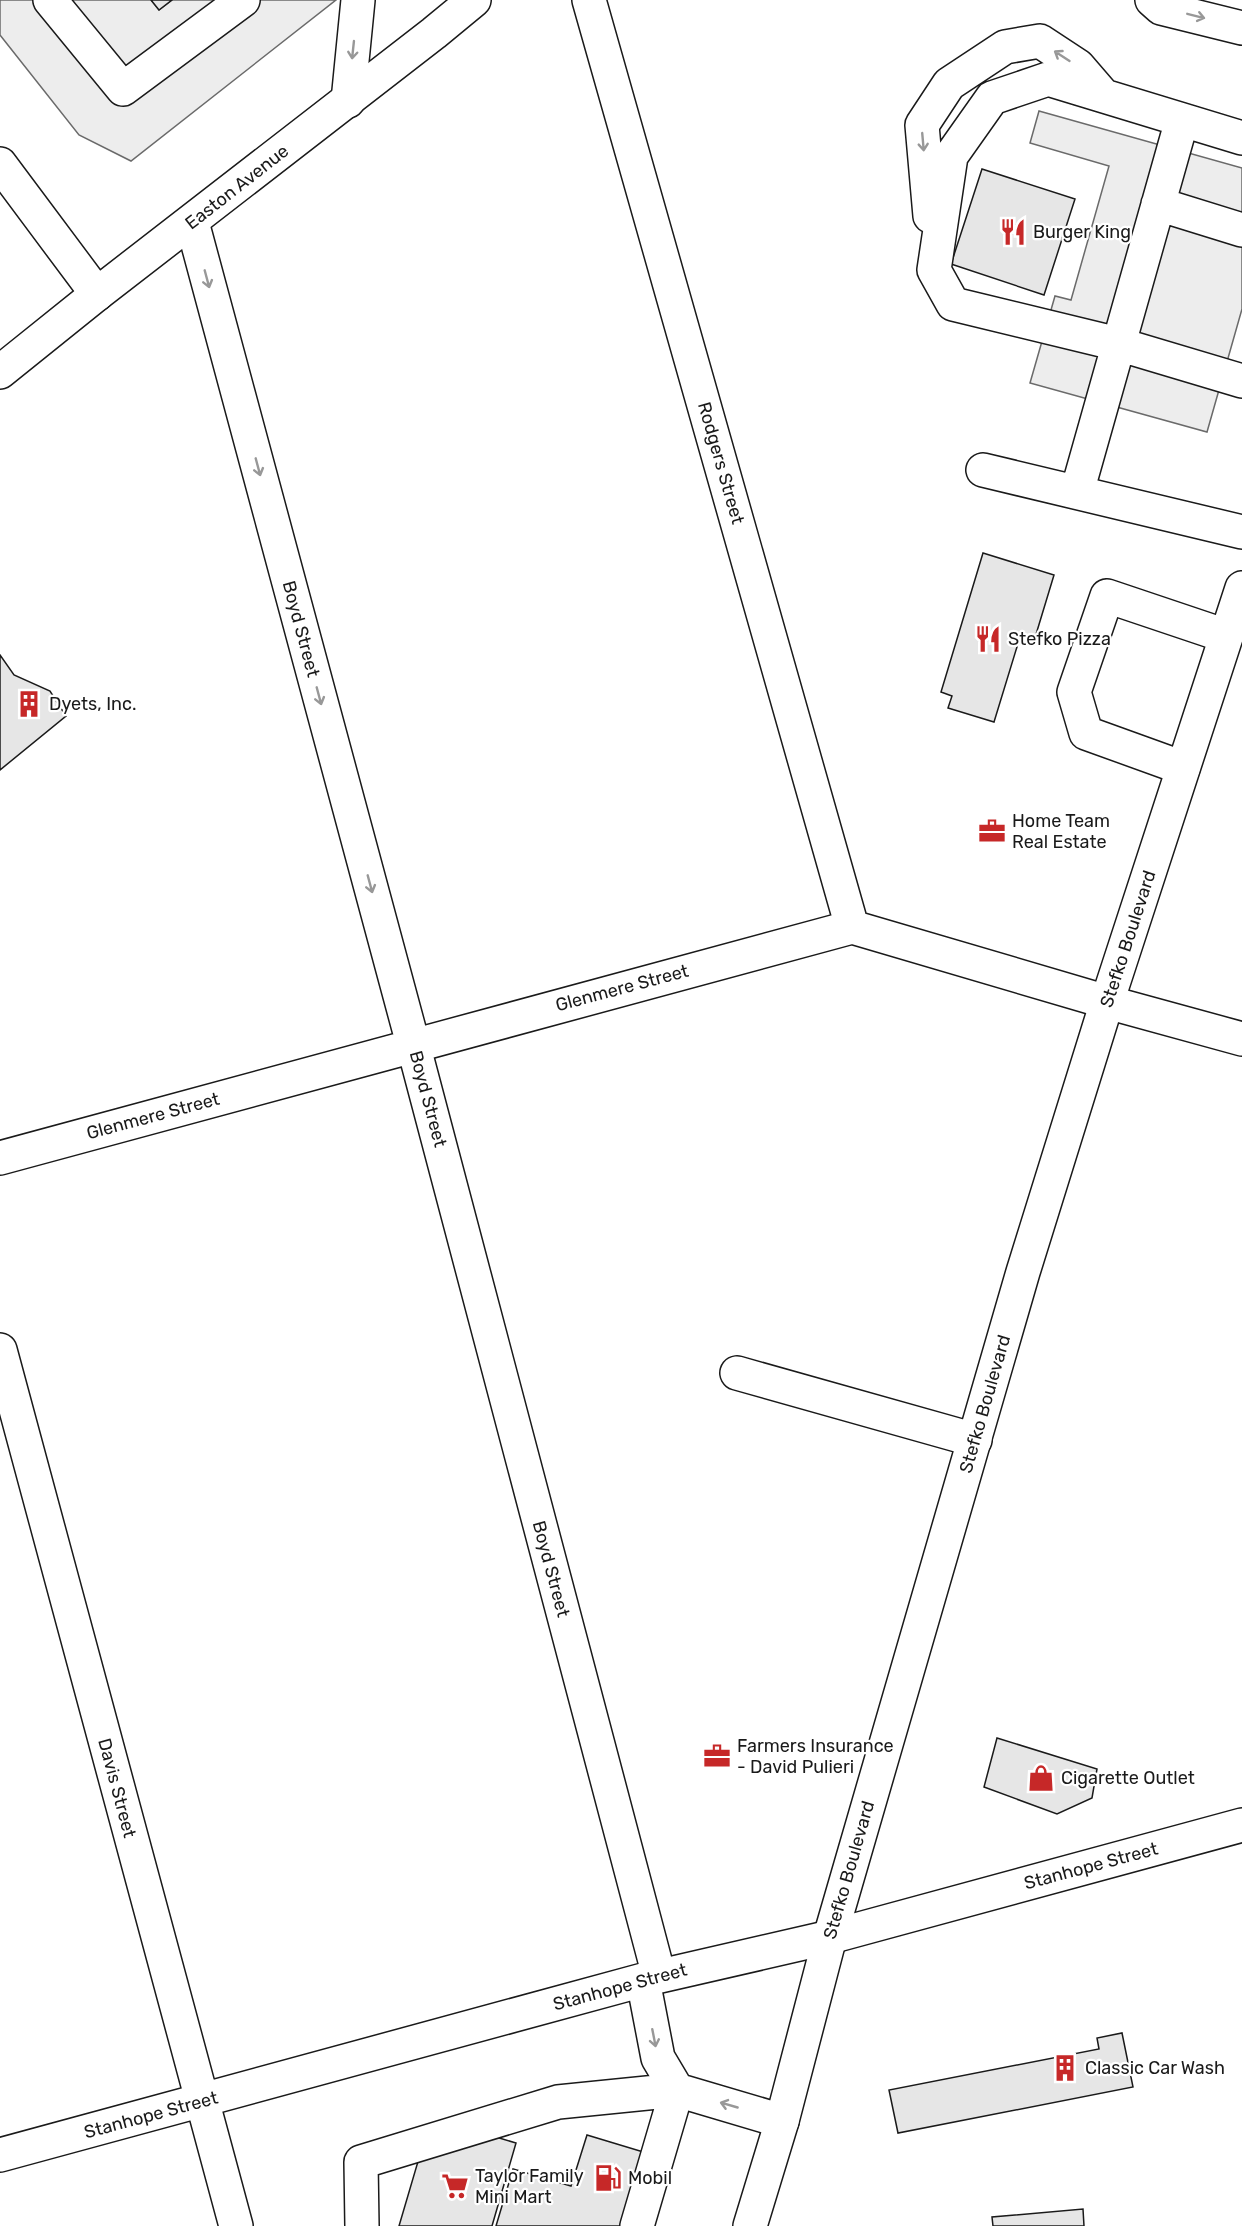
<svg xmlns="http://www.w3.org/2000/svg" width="1242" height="2226" font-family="Rubik,sans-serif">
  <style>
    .parking { fill: #ededed; stroke: #6a6a6a; stroke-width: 1.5 }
    .building { fill: #e6e6e6; stroke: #1a1a1a; stroke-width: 1.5 }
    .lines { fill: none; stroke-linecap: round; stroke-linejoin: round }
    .minor-casing { stroke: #1a1a1a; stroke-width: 36 }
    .major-casing { stroke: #1a1a1a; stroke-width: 36 }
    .minor { stroke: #fff; stroke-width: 33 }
    .major { stroke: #fff; stroke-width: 33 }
    .oneway { stroke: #989898 }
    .labels { text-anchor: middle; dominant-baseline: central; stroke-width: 4.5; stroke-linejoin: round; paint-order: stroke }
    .street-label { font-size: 18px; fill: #1a1a1a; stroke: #fff }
    .poi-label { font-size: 18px; fill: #1a1a1a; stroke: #fff; text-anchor: start }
  </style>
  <rect width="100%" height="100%" fill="#fff"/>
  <path class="parking" d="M 0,0 L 151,0 L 159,10 L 172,0 L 336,0 L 131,161 L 79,135 L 0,35 Z
    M 1039,111 L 1242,168 L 1242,309 L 1207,432 L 1030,383 L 1055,296 L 1071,300 L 1109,166 L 1030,143 Z"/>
  <path class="building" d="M 151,0 L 172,0 L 159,10 Z
    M 982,169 L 1075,199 L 1044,295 L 951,264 Z
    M 983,553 L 1054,575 L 1034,641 L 1020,637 L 994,722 L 948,708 L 952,696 L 941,692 Z
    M 0,655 L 14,675 L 50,691 L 66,716 L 0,770 Z
    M 997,1738 L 1097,1769 L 1092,1798 L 1057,1814 L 984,1787 Z
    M 1122,2033 L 1133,2087 L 898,2133 L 889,2090 L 1099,2049 L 1097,2038 Z
    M 587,2135 L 650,2154 L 628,2226 L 496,2226 L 513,2169 L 571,2186 Z
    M 496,2137 L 516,2143 L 492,2226 L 399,2226 L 419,2158 Z
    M 1083,2209 L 1084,2226 L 993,2226 L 992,2217 Z"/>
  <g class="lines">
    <defs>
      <path id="minor" d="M 50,0 L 123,89 L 243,0
        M 589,0 L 852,927
        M 1152,0 L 1161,8 L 1242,28
        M 348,101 L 358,0
        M 1242,138 L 1048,79 L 992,98 L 951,156 L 934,270 L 953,304 L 1118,344 L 1242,381
        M 0,164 L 97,294
        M 1158,204 L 1242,230
        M 930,216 L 922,125 L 949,84 L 1005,47 L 1040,41 L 1078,66 L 1103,95
        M 192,222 L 413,1044 L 659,1976
        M 983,470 L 1242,532
        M 1077,492 L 1182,120
        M 1183,768 L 1086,733 L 1074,692 L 1107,596 L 1226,636
        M 0,1158 L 852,927 L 1107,1002 L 1242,1039
        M 0,1350 L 236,2226
        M 737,1373 L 975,1440
        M 0,2155 L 643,1980 L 830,1937 L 1242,1825
        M 362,2226 L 361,2162 L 558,2102 L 677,2090 L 782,2121
        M 637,2226 L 677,2090 L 658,2058 L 643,1980"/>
      <path id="major" d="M 0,372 L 97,294 L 434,33 L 474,0
        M 750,2226 L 782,2121 L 830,1937 L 1023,1272 L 1107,1002 L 1242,588"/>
    </defs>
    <use href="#minor" class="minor-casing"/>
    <use href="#major" class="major-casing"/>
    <use href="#minor" class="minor"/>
    <use href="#major" class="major"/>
  </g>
  <defs><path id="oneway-shaft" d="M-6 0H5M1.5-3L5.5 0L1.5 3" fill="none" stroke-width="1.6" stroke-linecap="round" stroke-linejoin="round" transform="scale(1.5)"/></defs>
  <g class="oneway">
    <use href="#oneway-shaft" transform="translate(1196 16) rotate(14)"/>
    <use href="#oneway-shaft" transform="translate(353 50) rotate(96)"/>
    <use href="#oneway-shaft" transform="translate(1062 56) rotate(-147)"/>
    <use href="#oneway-shaft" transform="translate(923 142) rotate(85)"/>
    <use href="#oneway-shaft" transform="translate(207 279) rotate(75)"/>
    <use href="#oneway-shaft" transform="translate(258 467) rotate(75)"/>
    <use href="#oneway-shaft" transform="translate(319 696) rotate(75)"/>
    <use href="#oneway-shaft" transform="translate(370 884) rotate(75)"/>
    <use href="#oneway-shaft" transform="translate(654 2038) rotate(79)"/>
    <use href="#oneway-shaft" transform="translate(729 2105) rotate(-164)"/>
  </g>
  <defs>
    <symbol id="restaurant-bare" viewBox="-9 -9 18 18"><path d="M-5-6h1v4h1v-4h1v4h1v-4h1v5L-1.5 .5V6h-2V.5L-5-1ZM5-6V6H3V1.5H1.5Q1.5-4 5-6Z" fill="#c62828" stroke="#fff" stroke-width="2.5" paint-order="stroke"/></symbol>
    <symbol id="building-bare" viewBox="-9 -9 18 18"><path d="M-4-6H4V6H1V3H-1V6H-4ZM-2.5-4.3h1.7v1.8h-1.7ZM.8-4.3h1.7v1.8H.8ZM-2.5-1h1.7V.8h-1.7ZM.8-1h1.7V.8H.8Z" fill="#c62828" stroke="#fff" stroke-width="2.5" paint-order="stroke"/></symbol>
    <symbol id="office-bare" viewBox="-9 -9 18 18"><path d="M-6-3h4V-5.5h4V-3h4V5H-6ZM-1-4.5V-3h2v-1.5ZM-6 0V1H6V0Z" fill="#c62828" stroke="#fff" stroke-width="2.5" paint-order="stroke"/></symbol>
    <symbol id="shop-bare" viewBox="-9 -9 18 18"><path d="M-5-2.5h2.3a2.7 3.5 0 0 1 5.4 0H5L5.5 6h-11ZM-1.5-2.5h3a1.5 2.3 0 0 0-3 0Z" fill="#c62828" stroke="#fff" stroke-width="2.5" paint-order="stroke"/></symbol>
    <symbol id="fuel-bare" viewBox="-9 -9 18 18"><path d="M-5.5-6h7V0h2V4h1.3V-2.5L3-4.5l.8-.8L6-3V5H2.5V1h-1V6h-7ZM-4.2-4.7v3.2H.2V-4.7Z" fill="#c62828" stroke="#fff" stroke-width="2.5" paint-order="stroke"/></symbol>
    <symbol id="supermarket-bare" viewBox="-9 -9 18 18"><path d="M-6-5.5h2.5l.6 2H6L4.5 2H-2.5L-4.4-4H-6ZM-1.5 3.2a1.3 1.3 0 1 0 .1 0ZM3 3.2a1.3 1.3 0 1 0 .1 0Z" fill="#c62828" stroke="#fff" stroke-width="2.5" paint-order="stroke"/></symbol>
  </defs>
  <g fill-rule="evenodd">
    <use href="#restaurant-bare" x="994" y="213" width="38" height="38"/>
    <use href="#restaurant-bare" x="969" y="620" width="38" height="38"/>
    <use href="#building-bare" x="10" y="685" width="38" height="38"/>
    <use href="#office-bare" x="973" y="812" width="38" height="38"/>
    <use href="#office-bare" x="698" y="1737" width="38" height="38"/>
    <use href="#shop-bare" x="1022" y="1759" width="38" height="38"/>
    <use href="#building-bare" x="1046" y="2049" width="38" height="38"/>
    <use href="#fuel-bare" x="589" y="2159" width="38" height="38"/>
    <use href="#supermarket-bare" x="436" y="2167" width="38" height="38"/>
  </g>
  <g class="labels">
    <g class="street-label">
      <text transform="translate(237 187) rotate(-38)">Easton Avenue</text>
      <text transform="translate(721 463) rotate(74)">Rodgers Street</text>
      <text transform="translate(301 629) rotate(75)">Boyd Street</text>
      <text transform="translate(1128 939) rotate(-72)">Stefko Boulevard</text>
      <text transform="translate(622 988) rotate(-15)">Glenmere Street</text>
      <text transform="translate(428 1099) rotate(75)">Boyd Street</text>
      <text transform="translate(153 1116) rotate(-15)">Glenmere Street</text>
      <text transform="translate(985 1404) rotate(-74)">Stefko Boulevard</text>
      <text transform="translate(551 1569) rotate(75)">Boyd Street</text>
      <text transform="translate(117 1788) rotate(75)">Davis Street</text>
      <text transform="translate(1091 1866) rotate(-15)">Stanhope Street</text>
      <text transform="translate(849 1870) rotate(-74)">Stefko Boulevard</text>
      <text transform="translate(620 1987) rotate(-15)">Stanhope Street</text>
      <text transform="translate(151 2115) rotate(-15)">Stanhope Street</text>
    </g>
    <g class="poi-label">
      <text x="1033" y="232">Burger King</text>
      <text x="1008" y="639">Stefko Pizza</text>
      <text x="49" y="704">Dyets, Inc.</text>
      <text x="1012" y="821">Home Team<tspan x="1012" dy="21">Real Estate</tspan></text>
      <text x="737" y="1746">Farmers Insurance<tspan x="737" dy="21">- David Pulieri</tspan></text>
      <text x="1061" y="1778">Cigarette Outlet</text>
      <text x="1085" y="2068">Classic Car Wash</text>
      <text x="475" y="2176">Taylor Family<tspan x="475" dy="21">Mini Mart</tspan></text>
      <text x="628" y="2178">Mobil</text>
    </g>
  </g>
</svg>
